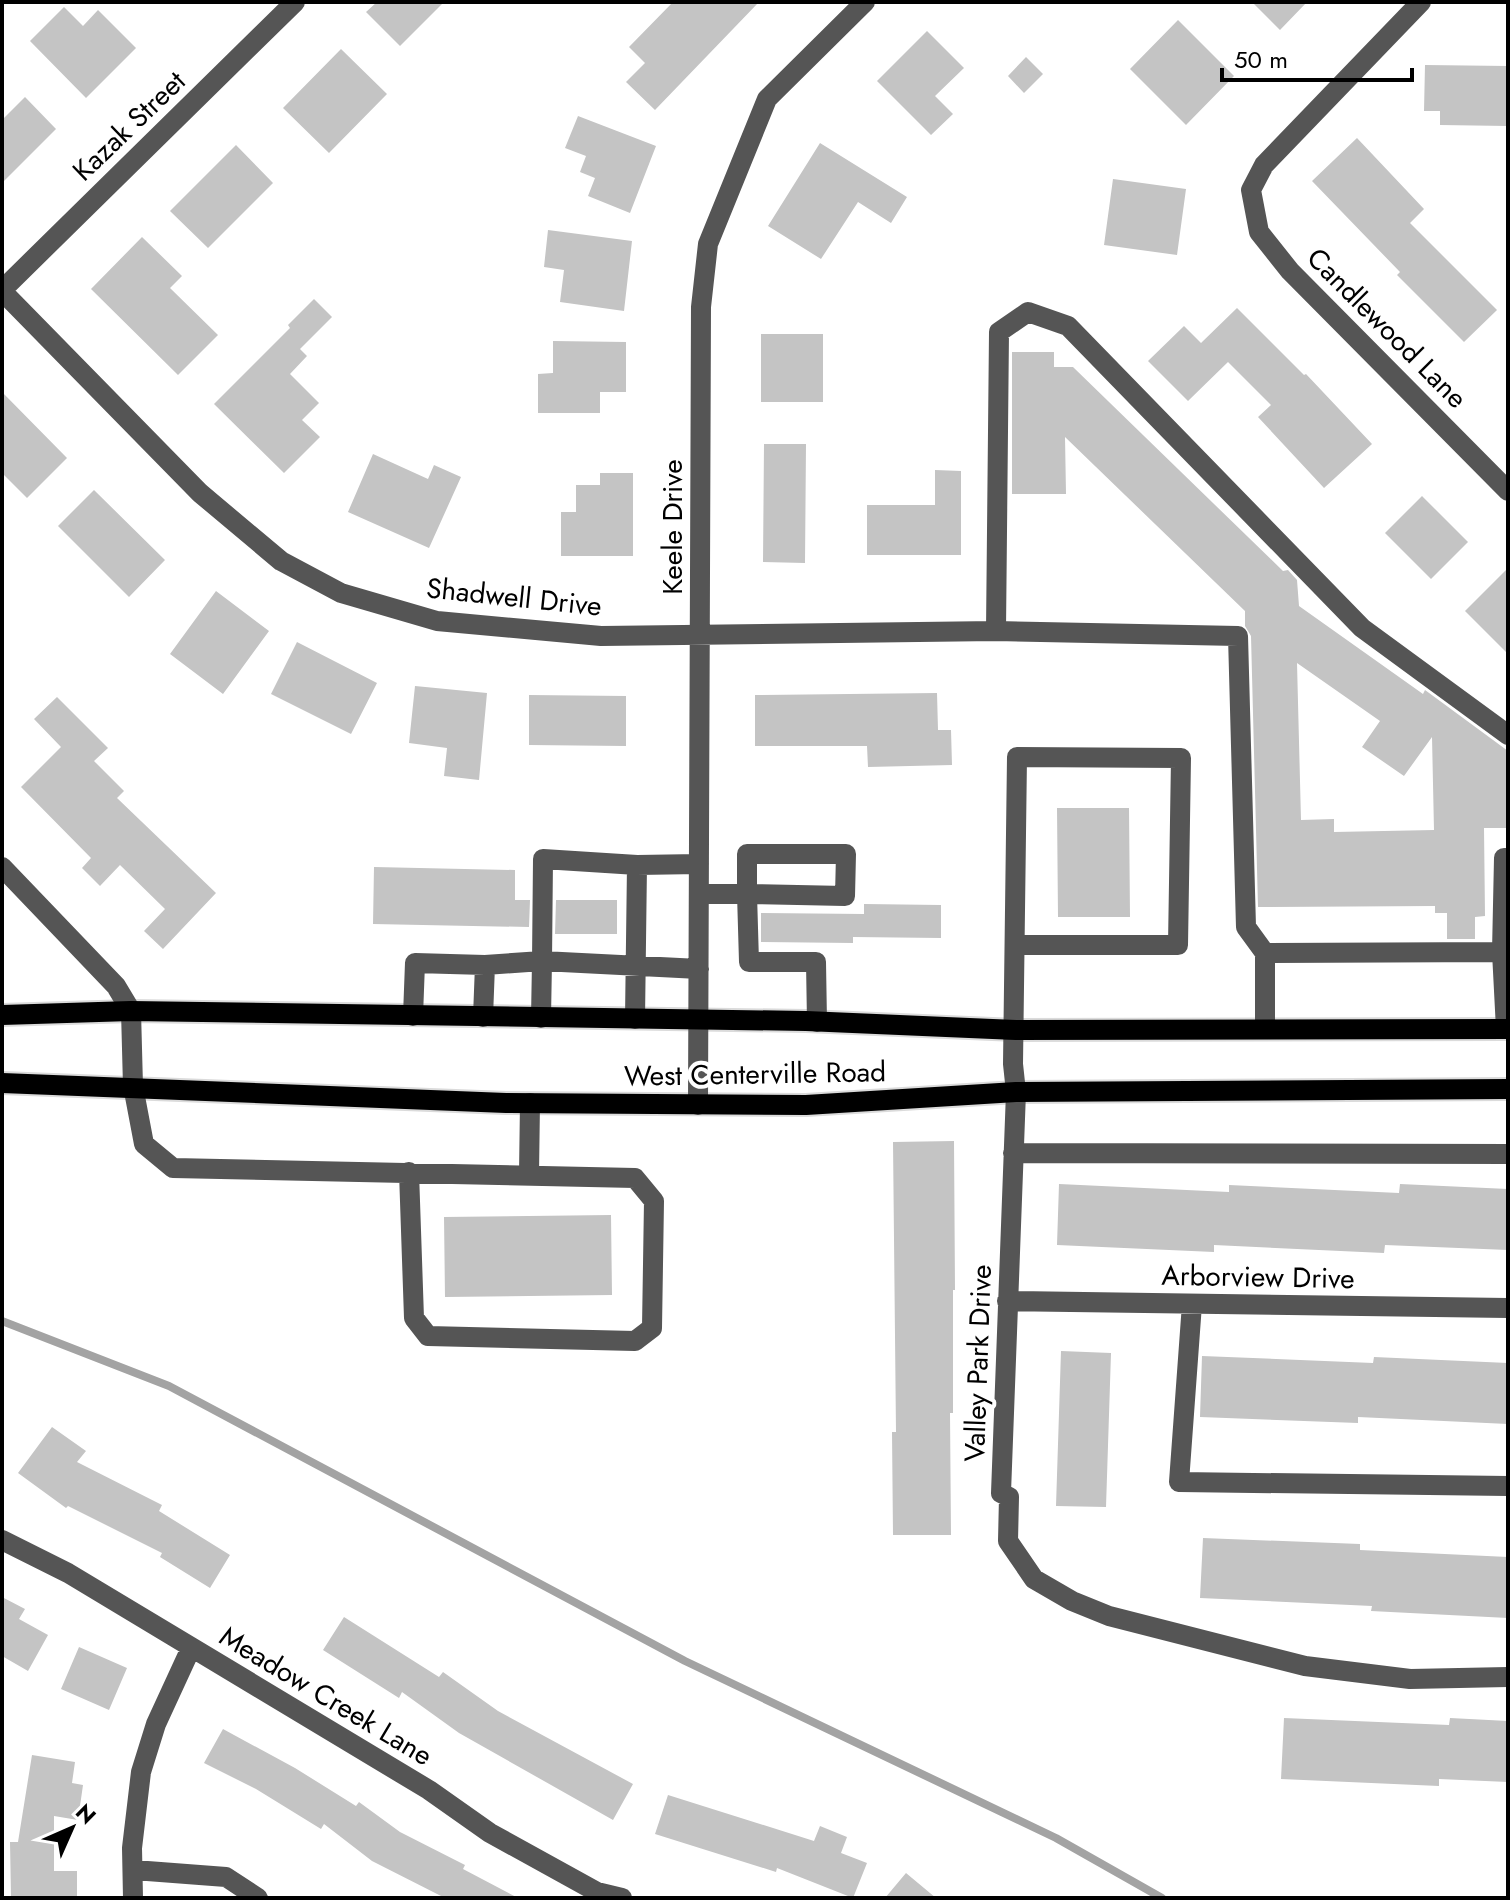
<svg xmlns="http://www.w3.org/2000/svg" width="1510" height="1900" font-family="Jost,sans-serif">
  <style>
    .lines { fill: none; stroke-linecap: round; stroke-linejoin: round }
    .stream { stroke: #a3a3a3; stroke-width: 8 }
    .building { fill: #c4c4c4; fill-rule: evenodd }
    .major-casing { stroke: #dbdbdb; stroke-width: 24 }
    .minor { stroke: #555; stroke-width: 20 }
    .major { stroke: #000; stroke-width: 20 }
    .labels { text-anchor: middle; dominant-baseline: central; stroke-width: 8; stroke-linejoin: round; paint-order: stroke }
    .street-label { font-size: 28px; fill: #000; stroke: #fff }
  </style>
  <rect width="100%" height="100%" fill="#fff"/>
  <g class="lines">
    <path class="stream" d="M 2,1321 L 169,1386 L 685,1661 L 1056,1838 L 1162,1898"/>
  </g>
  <path class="building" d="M 377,2 L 444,2 L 400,46 L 366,12 Z
    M 673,2 L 759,2 L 655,110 L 626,82 L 645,63 L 629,47 Z
    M 1252,2 L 1307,2 L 1280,30 Z
    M 64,7 L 83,26 L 98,10 L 136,48 L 86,98 L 30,41 Z
    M 1178,20 L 1234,76 L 1186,125 L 1130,69 Z
    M 927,31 L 964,68 L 935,96 L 953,114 L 931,135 L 877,81 Z
    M 341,49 L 387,94 L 329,153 L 283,108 Z
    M 1026,57 L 1043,74 L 1024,93 L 1008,76 Z
    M 1425,65 L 1508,66 L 1508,126 L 1440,125 L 1440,111 L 1424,111 Z
    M 25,97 L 56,129 L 2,183 L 2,120 Z
    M 578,116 L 656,146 L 630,213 L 588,196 L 595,178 L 580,172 L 586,156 L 565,148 Z
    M 1357,138 L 1424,209 L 1410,223 L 1497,310 L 1464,342 L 1397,275 L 1400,272 L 1312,181 Z
    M 820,143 L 907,197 L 891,223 L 858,202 L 821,259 L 768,226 Z
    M 236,145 L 273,183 L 208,248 L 170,211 Z
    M 1113,179 L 1186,189 L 1177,255 L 1104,245 Z
    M 548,230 L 632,241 L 624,311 L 560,302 L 564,270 L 544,267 Z
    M 142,237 L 182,276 L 170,288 L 218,335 L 178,375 L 91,289 Z
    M 314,299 L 332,317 L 300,349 L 307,356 L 290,374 L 319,403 L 302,420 L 320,437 L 284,473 L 214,404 L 290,328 L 288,325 Z
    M 1237,308 L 1304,375 L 1306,374 L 1372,444 L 1324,488 L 1258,417 L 1271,405 L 1228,362 L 1188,401 L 1148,361 L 1184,326 L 1201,343 Z
    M 761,334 L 823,334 L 823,402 L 761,402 Z
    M 553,341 L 626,342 L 626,392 L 600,392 L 600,413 L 538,413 L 538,374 L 553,373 Z
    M 1012,352 L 1054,352 L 1054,367 L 1073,367 L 1283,571 L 1288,570 L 1297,580 L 1299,606 L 1423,694 L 1425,690 L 1508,751 L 1508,828 L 1484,828 L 1485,916 L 1475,917 L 1475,939 L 1447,939 L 1447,913 L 1435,913 L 1435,906 L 1258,907 L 1251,636 L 1245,626 L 1245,611 L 1065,437 L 1066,494 L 1012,494 ZM 1297,663 L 1380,721 L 1362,747 L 1404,776 L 1432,737 L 1434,830 L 1334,832 L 1334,819 L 1301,820 Z
    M 2,392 L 67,458 L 27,498 L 2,473 Z
    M 764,444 L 806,444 L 805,563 L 763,562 Z
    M 373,454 L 428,479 L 434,465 L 461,477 L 429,548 L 348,512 Z
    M 935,470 L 961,471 L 961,555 L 867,555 L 867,505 L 935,505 Z
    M 600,473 L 633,473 L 633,556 L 561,556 L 561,512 L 576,512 L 576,485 L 600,485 Z
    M 94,490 L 165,560 L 129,597 L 58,526 Z
    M 1422,496 L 1468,542 L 1431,579 L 1385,533 Z
    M 1508,568 L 1508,654 L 1465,611 Z
    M 216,591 L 269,631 L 223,694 L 170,654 Z
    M 297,642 L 377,683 L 351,734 L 271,694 Z
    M 415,686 L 487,693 L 479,780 L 444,776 L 447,748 L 409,743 Z
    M 937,693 L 938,730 L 951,730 L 952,765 L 868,767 L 867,746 L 755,746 L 755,695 Z
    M 529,695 L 626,696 L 626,746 L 529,745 Z
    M 57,697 L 108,748 L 94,761 L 124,791 L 117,798 L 216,893 L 163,949 L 144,931 L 165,909 L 120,865 L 100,886 L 82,868 L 91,858 L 21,787 L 61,747 L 34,719 Z
    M 1057,808 L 1129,808 L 1130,917 L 1058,917 Z
    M 374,867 L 515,870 L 515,900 L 530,900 L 529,927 L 373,924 Z
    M 556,900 L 617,900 L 617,934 L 555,934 Z
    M 864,904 L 941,905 L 941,938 L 853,937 L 853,943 L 761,942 L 761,913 L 864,914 Z
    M 954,1141 L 955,1290 L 953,1290 L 953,1413 L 950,1413 L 951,1535 L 893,1535 L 892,1432 L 896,1432 L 893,1142 Z
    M 1059,1184 L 1229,1192 L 1229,1185 L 1399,1193 L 1400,1184 L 1508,1189 L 1508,1250 L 1385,1245 L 1384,1253 L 1214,1245 L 1214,1252 L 1057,1245 Z
    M 611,1215 L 612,1295 L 445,1297 L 444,1217 Z
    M 1061,1351 L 1111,1353 L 1106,1507 L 1056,1506 Z
    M 1202,1356 L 1373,1363 L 1374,1357 L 1508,1363 L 1508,1424 L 1358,1417 L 1358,1423 L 1200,1417 Z
    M 52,1427 L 86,1451 L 77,1462 L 162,1505 L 159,1511 L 230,1555 L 210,1588 L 160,1557 L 162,1553 L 68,1506 L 66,1508 L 18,1473 Z
    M 1203,1538 L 1360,1544 L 1360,1550 L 1508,1557 L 1508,1618 L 1371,1611 L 1372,1606 L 1200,1598 Z
    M 2,1597 L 25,1609 L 19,1619 L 48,1635 L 28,1671 L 2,1656 Z
    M 344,1617 L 439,1677 L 443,1672 L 498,1711 L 633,1784 L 613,1820 L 459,1733 L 402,1692 L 399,1698 L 323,1650 Z
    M 79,1647 L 127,1668 L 109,1710 L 61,1689 Z
    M 1284,1718 L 1449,1725 L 1450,1718 L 1508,1721 L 1508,1782 L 1439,1779 L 1439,1786 L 1281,1779 Z
    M 223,1729 L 295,1768 L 356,1806 L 359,1802 L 400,1832 L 465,1865 L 463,1869 L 518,1898 L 445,1898 L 372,1861 L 324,1824 L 321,1829 L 256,1789 L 204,1763 Z
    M 32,1755 L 75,1762 L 72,1783 L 83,1785 L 78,1820 L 54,1816 L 54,1871 L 77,1871 L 77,1898 L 11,1898 L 10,1842 L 18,1842 Z
    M 668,1795 L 814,1841 L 820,1826 L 847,1837 L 841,1853 L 867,1863 L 853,1898 L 777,1868 L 776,1872 L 655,1834 Z
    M 906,1873 L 936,1898 L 885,1898 Z"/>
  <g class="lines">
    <defs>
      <path id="major" d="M 2,1015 L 131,1011 L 806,1021 L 1016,1030 L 1508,1029
        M 2,1083 L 506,1103 L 806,1105 L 1016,1092 L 1508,1089"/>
    </defs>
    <use href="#major" class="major-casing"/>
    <path class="minor" d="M 1421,2 L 1264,165 L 1251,190 L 1259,232 L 1290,271 L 1508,491
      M 2,290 L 295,2
      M 2,291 L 200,493 L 281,561 L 341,593 L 437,621 L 601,636 L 996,631 L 1238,636 L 1246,927 L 1265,953 L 1502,952 L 1504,858 L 1508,858
      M 996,631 L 999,332 L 1028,312 L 1068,326 L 1362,628 L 1508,735
      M 747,854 L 846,854 L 845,896 L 747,894 Z
      M 2,867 L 116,986 L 131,1011 L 133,1086 L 144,1144 L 173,1168 L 635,1178 L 654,1201 L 652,1328 L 635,1341 L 428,1336 L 414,1318 L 409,1172
      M 699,894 L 747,894 L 749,962 L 816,962 L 817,1022
      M 1016,945 L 1178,945 L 1181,758 L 1017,757 L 1013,1064 L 1016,1092 L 1001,1493 L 1009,1497 L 1008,1541 L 1034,1579 L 1072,1601 L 1109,1616 L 1305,1666 L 1410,1679 L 1508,1677
      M 1502,952 L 1506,1029
      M 1265,953 L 1265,1029
      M 485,965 L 542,961 L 543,859 L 637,865
      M 413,1016 L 415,963 L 485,965 L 483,1017
      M 541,1018 L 542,961 L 699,969
      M 635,1019 L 637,865 L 699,864
      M 698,1105 L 701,307 L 708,244 L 767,99 L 865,2
      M 1013,1153 L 1508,1154
      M 529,1174 L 530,1103
      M 1007,1301 L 1508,1308
      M 1192,1304 L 1179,1482 L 1508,1486
      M 2,1540 L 68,1573 L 429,1790 L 490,1833 L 597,1892 L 622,1898
      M 134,1870 L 226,1877 L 258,1898
      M 133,1898 L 132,1848 L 141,1772 L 156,1724 L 191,1648"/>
    <use href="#major" class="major"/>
  </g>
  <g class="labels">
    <g class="street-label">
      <text transform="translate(129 126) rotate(-44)">Kazak Street</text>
      <text transform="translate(1387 328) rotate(45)">Candlewood Lane</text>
      <text transform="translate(672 527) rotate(-90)">Keele Drive</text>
      <text transform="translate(514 597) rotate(6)">Shadwell Drive</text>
      <text transform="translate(755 1074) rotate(-1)">West Centerville Road</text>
      <text transform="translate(1258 1277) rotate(1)">Arborview Drive</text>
      <text transform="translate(978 1363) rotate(-88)">Valley Park Drive</text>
      <text transform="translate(326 1696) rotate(31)">Meadow Creek Lane</text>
    </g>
  </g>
  <rect width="1510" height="1900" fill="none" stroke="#000000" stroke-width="8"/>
  <g transform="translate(72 1828) rotate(45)" stroke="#ffffff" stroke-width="6" paint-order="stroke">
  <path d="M0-6L14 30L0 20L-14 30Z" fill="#000000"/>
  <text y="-12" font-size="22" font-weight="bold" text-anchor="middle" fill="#000000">N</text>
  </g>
  <path d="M1222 68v12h190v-12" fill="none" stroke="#000000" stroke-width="4"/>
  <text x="1234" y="68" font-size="24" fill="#000000" stroke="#ffffff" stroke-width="6" paint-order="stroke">50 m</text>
</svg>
